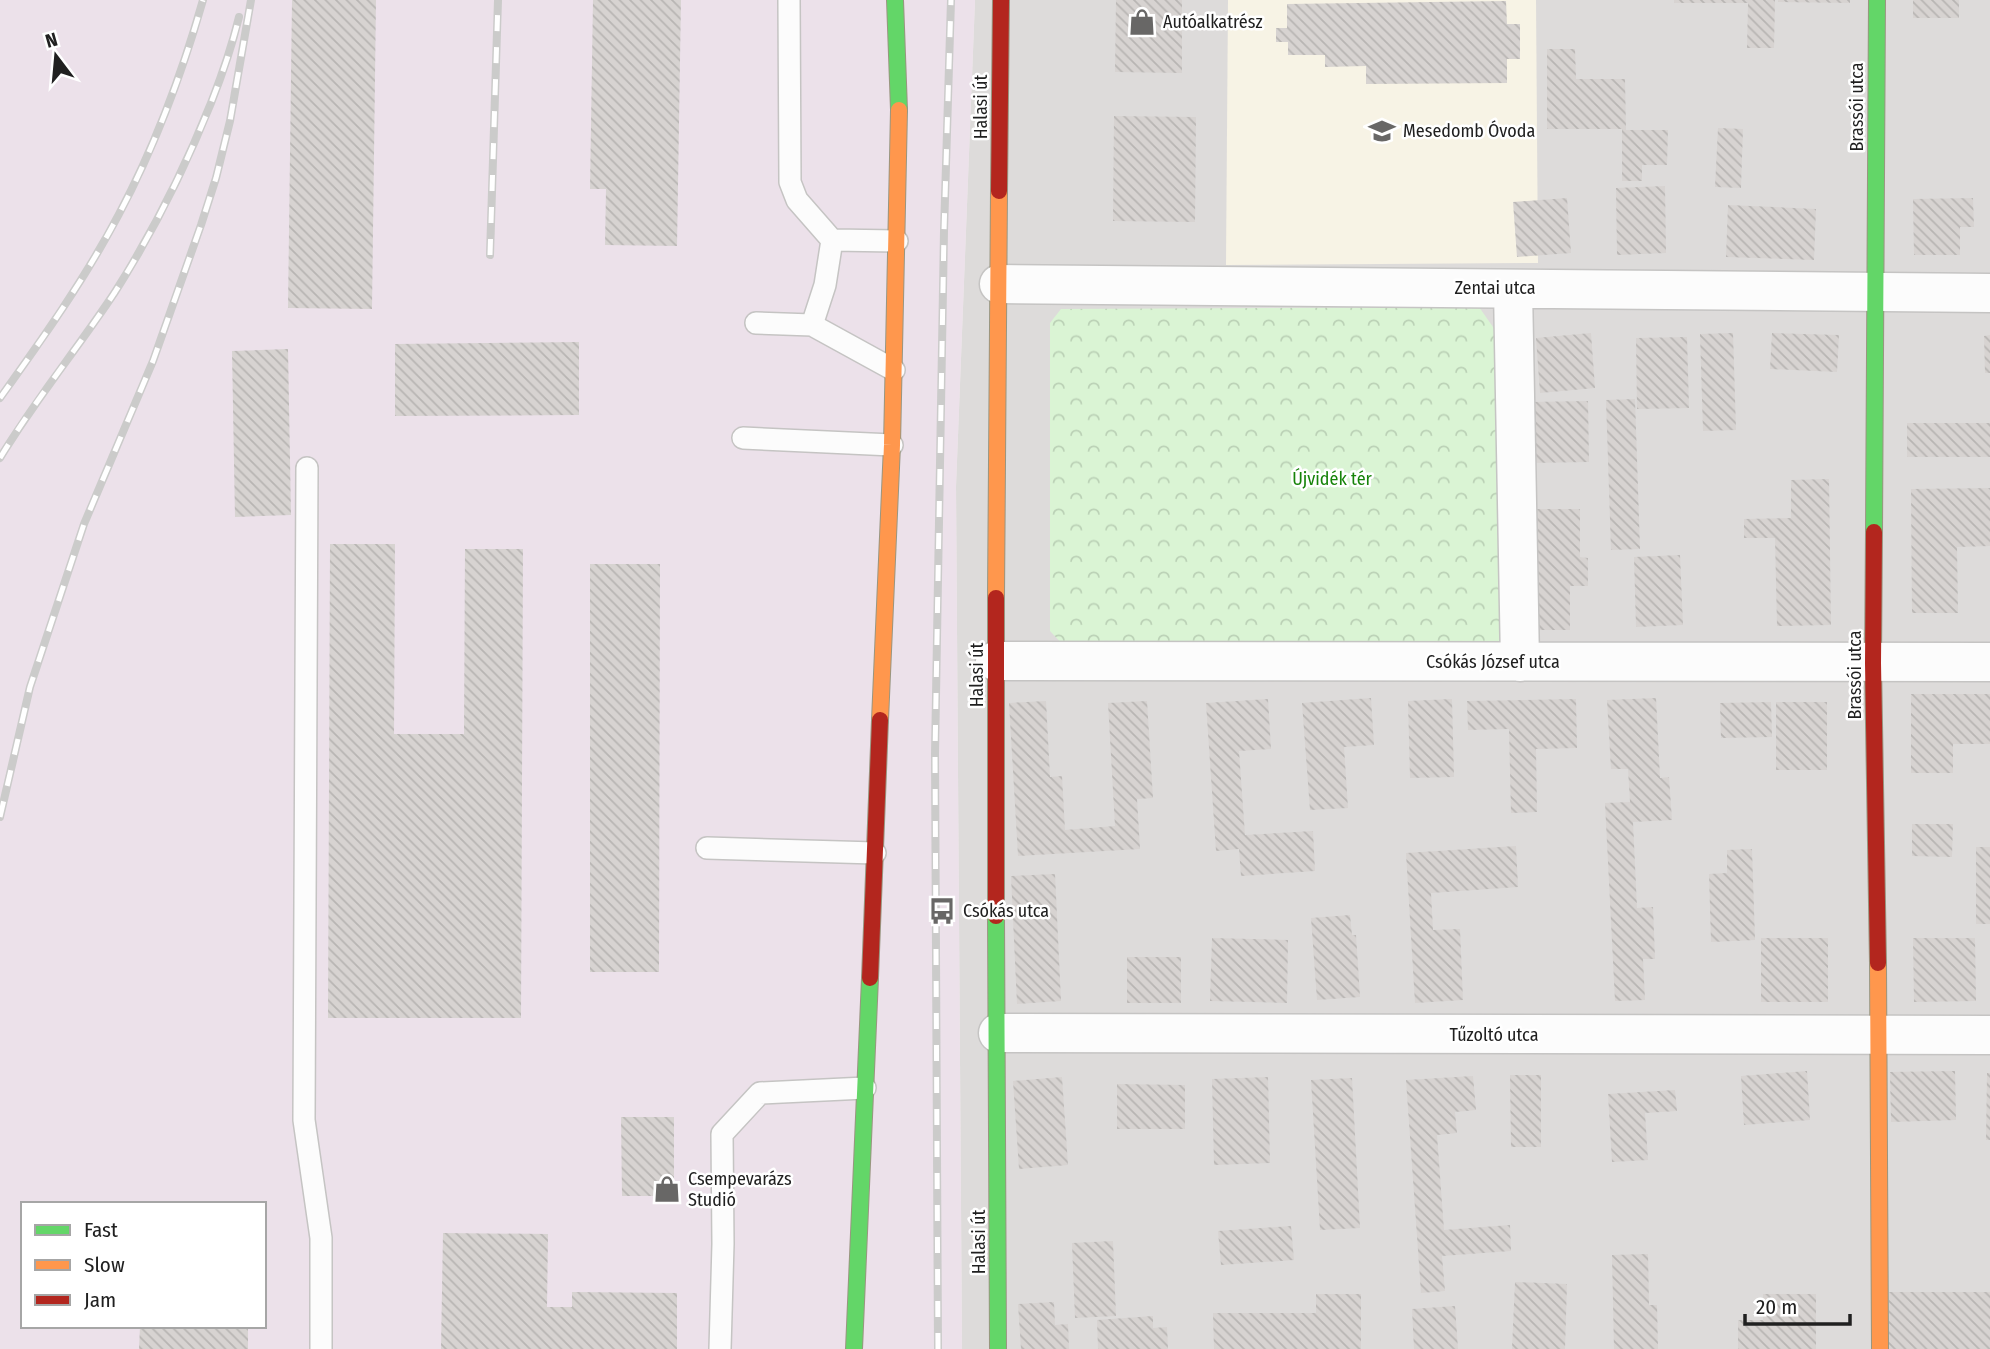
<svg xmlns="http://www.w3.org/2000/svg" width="1990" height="1349" font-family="'Fira Sans Condensed',sans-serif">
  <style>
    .residential { fill: #dddbda }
    .industrial { fill: #ece1ea; fill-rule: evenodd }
    .education { fill: #f7f3e5 }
    .park { fill: url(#park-crowns) }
    .building { fill: url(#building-back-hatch) }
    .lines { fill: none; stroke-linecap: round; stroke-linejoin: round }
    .lane-casing { stroke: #c5c4c3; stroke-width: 24 }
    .street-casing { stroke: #c5c4c3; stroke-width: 41 }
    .fast-casing { stroke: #999680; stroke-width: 18 }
    .slow-casing { stroke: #999680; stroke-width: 18 }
    .jam-casing { stroke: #999680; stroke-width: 18 }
    .lane { stroke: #fcfcfc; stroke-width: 21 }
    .street { stroke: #fcfcfc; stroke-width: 38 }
    .fast { stroke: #63d668; stroke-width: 16 }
    .slow { stroke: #ff974d; stroke-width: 16 }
    .jam { stroke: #b3261e; stroke-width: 16 }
    .rail-casing { stroke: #cbcbca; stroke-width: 8 }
    .rail { stroke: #fff; stroke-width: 5; stroke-dasharray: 16; stroke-linecap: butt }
    .labels { text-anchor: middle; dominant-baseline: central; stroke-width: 5; stroke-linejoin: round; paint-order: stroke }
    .poi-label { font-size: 18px; fill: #202020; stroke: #fff; text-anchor: start }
    .street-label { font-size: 18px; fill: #202020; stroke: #fff }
    .park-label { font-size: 18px; fill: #168309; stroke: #fff }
  </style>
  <defs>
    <pattern id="park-crowns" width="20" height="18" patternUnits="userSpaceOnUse" patternTransform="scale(1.75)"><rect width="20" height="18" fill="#daf4d4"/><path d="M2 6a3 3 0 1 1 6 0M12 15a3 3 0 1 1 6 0" fill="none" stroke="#bbd1b6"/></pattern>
    <pattern id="building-back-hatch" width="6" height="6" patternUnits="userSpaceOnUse" patternTransform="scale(1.75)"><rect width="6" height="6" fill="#d7d3d1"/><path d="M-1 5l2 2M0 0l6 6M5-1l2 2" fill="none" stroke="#b8b5b3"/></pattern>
  </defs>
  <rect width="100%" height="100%" fill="#eeebe9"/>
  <path class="residential" d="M 975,0 L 1990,0 L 1990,1349 L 962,1349 L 956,486 Z"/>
  <path class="industrial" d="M 0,0 L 975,0 L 956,487 L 962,1349 L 0,1349 ZM 23,1204 L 264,1204 L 264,1326 L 23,1326 Z"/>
  <path class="education" d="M 1228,0 L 1536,0 L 1538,263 L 1226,265 Z"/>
  <path class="park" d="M 1479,307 L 1500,337 L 1508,633 L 1496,652 L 1065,647 L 1050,631 L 1050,323 L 1061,309 Z"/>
  <path class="building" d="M 292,0 L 376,0 L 372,309 L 288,308 Z
    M 593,0 L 681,0 L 677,246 L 605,245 L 606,189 L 590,189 Z
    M 1116,0 L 1182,0 L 1182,73 L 1115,72 Z
    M 1674,0 L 1775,0 L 1774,48 L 1747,48 L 1748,3 L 1674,3 Z
    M 1778,0 L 1850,0 L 1850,3 L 1778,2 Z
    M 1913,0 L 1959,0 L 1959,18 L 1913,18 Z
    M 1506,1 L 1507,24 L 1520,24 L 1520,59 L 1507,59 L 1507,83 L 1366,84 L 1366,66 L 1325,67 L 1325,55 L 1288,55 L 1288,42 L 1276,42 L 1276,28 L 1287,28 L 1287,4 Z
    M 1547,49 L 1575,49 L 1576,79 L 1625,79 L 1626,130 L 1668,130 L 1667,165 L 1642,165 L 1642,181 L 1622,181 L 1622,129 L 1547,129 Z
    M 1114,116 L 1196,117 L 1195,222 L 1113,221 Z
    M 1718,128 L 1743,129 L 1741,188 L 1715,187 Z
    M 1665,186 L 1666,253 L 1617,255 L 1616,188 Z
    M 1567,198 L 1571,253 L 1517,257 L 1513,202 Z
    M 1973,198 L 1974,227 L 1960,227 L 1960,255 L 1914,255 L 1913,199 Z
    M 1728,205 L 1816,209 L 1814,260 L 1726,257 Z
    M 1591,333 L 1595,388 L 1540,393 L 1536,338 Z
    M 1733,333 L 1736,430 L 1703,431 L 1700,334 Z
    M 1772,333 L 1839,335 L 1837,372 L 1770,369 Z
    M 1990,335 L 1990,373 L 1985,373 L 1984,336 Z
    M 1687,337 L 1689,408 L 1637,409 L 1636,338 Z
    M 579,342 L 579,415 L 395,416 L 395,344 Z
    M 288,349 L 291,515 L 235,517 L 232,351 Z
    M 1635,399 L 1640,549 L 1611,550 L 1606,400 Z
    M 1588,401 L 1589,462 L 1530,463 L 1529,402 Z
    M 1907,423 L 1990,423 L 1990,457 L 1907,457 Z
    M 1829,479 L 1831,625 L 1777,626 L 1775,538 L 1744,538 L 1744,519 L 1791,518 L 1791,480 Z
    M 1990,488 L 1990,546 L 1957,547 L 1958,613 L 1912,613 L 1911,489 Z
    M 1534,509 L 1580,509 L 1580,557 L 1588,558 L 1588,586 L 1570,586 L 1570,630 L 1535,630 Z
    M 330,544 L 395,544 L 394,734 L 464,734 L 465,549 L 523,549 L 521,1018 L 328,1018 Z
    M 1680,555 L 1683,625 L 1636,627 L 1634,557 Z
    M 590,564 L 660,564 L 659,972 L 590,972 Z
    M 1911,694 L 1990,694 L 1990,744 L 1953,744 L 1953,773 L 1911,773 Z
    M 1371,698 L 1374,745 L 1344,747 L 1348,808 L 1310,810 L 1302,703 Z
    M 1656,698 L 1660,778 L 1669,777 L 1672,820 L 1633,822 L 1637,908 L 1653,907 L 1655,959 L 1643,959 L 1645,1000 L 1615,1001 L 1605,803 L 1630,802 L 1628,769 L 1611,769 L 1607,700 Z
    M 1268,699 L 1271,749 L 1239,751 L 1245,835 L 1313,831 L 1315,871 L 1241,876 L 1239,849 L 1216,851 L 1206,703 Z
    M 1452,699 L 1454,777 L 1410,778 L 1408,701 Z
    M 1576,699 L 1577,748 L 1536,749 L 1537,812 L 1511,813 L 1509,729 L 1468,730 L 1467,701 Z
    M 1046,701 L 1050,777 L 1062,776 L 1065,830 L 1115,826 L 1108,703 L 1147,701 L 1153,798 L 1137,799 L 1140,849 L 1018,856 L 1009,703 Z
    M 1771,702 L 1772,737 L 1721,738 L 1720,703 Z
    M 1776,702 L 1827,702 L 1827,770 L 1776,770 Z
    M 1912,824 L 1953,824 L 1952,857 L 1912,856 Z
    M 1516,846 L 1518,887 L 1431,893 L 1433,930 L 1460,929 L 1463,1000 L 1415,1003 L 1406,853 Z
    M 1976,847 L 1990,847 L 1990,924 L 1976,924 Z
    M 1752,849 L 1755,940 L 1711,942 L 1709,874 L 1727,873 L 1727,850 Z
    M 1055,874 L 1061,1001 L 1017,1004 L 1011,876 Z
    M 1350,915 L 1352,935 L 1356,935 L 1360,997 L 1317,1000 L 1311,918 Z
    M 1212,938 L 1288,940 L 1287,1003 L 1210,1001 Z
    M 1761,938 L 1828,938 L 1828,1002 L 1761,1002 Z
    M 1913,938 L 1975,938 L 1976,1001 L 1914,1002 Z
    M 1127,957 L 1181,957 L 1181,1003 L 1127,1003 Z
    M 1807,1071 L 1810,1120 L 1744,1125 L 1741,1076 Z
    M 1955,1071 L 1956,1120 L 1891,1122 L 1890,1072 Z
    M 1987,1073 L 1990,1073 L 1990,1140 L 1986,1140 Z
    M 1510,1075 L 1541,1075 L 1541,1147 L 1511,1147 Z
    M 1473,1076 L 1476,1110 L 1455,1112 L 1457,1133 L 1437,1135 L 1444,1230 L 1510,1225 L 1511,1251 L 1442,1256 L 1445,1291 L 1421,1293 L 1406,1080 Z
    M 1062,1077 L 1068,1165 L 1019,1169 L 1013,1081 Z
    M 1268,1077 L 1270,1163 L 1214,1165 L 1212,1079 Z
    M 1352,1078 L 1360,1228 L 1320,1230 L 1311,1080 Z
    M 1117,1084 L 1185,1085 L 1185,1129 L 1117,1129 Z
    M 1675,1090 L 1677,1111 L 1645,1113 L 1648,1160 L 1612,1162 L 1608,1094 Z
    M 621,1117 L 674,1117 L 674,1196 L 622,1196 Z
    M 1291,1226 L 1294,1260 L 1221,1265 L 1218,1231 Z
    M 443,1233 L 548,1234 L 547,1307 L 572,1307 L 572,1292 L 677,1293 L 677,1349 L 441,1349 Z
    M 1113,1241 L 1116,1316 L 1075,1318 L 1072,1243 Z
    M 1648,1254 L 1649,1305 L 1657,1305 L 1658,1349 L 1614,1349 L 1612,1255 Z
    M 1515,1282 L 1567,1284 L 1565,1349 L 1512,1349 Z
    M 1889,1292 L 1990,1292 L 1990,1349 L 1889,1349 Z
    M 1316,1294 L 1361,1294 L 1361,1349 L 1214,1349 L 1213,1313 L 1316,1313 Z
    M 1763,1294 L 1816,1294 L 1816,1349 L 1738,1349 L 1738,1320 L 1763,1320 Z
    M 1054,1302 L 1055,1325 L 1068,1324 L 1069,1349 L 1021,1349 L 1018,1304 Z
    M 1455,1306 L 1458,1349 L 1414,1349 L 1412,1309 Z
    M 1153,1316 L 1153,1328 L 1167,1327 L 1168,1349 L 1098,1349 L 1097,1320 Z
    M 140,1326 L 248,1326 L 248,1349 L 139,1349 Z"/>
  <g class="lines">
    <defs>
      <path id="lane" d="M 789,0 L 790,182 L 797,200 L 832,240 L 897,241
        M 756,323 L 812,325 L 894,370
        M 812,325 L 825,285 L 832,240
        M 743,438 L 892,445
        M 307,468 L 304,1120 L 321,1238 L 321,1349
        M 707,848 L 875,853
        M 720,1349 L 723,1244 L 722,1134 L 760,1093 L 865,1088"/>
      <path id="street" d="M 999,284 L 1990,293
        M 1513,289 L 1520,662
        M 995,661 L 1990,662
        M 998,1033 L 1990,1035"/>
      <path id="fast" d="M 895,0 L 899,110
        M 1874,532 L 1877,0
        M 996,916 L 998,1349
        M 854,1349 L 870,978"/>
      <path id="slow" d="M 996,598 L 999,191
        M 880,720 L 892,445 L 899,110
        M 1878,963 L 1880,1349"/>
      <path id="jam" d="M 999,191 L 1001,0
        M 1874,532 L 1873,663 L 1878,963
        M 996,598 L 996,916
        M 870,978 L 880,720"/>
    </defs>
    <use href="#lane" class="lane-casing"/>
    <use href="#street" class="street-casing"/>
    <use href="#fast" class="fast-casing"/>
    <use href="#slow" class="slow-casing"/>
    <use href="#jam" class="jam-casing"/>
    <use href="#lane" class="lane"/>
    <use href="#street" class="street"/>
    <use href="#fast" class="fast"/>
    <use href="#slow" class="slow"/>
    <use href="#jam" class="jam"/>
    <defs>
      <path id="rail" d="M 490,255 L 498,0
        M 0,398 C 43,338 85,279 119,214 C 155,146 182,74 203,0
        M 0,458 C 35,400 78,348 115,292 C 153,232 185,168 211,103 C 222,75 232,46 239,17
        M 0,817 L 30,687 L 84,524 L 153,361 L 201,225 L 216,178 L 230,121 L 251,0
        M 938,1349 L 935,754 L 944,231 L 951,0"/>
    </defs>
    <use href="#rail" class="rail-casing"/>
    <use href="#rail" class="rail"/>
  </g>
  <defs>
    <symbol id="shop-bare" viewBox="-9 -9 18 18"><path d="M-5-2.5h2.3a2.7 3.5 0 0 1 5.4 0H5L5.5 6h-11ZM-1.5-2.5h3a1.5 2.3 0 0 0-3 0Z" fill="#686766" stroke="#fff" stroke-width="2.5" paint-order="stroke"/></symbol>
    <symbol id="school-bare" viewBox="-9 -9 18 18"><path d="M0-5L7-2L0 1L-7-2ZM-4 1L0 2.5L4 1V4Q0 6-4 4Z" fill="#686766" stroke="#fff" stroke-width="2.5" paint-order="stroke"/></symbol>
    <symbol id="bus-bare" viewBox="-9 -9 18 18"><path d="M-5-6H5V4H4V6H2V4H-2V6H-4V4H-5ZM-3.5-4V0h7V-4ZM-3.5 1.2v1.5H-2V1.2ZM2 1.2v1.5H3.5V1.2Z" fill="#686766" stroke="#fff" stroke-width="2.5" paint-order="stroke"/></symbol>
  </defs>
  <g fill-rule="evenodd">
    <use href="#shop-bare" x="1123" y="3" width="38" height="38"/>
    <use href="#school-bare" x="1363" y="112" width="38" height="38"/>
    <use href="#bus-bare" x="923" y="892" width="38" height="38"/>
    <use href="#shop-bare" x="648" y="1170" width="38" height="38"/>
  </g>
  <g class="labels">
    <g class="poi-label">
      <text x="1163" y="22">Autóalkatrész</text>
      <text x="1403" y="131">Mesedomb Óvoda</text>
      <text x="963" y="911">Csókás utca</text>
      <text x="688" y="1179">Csempevarázs<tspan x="688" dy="21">Studió</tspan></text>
    </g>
    <g class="street-label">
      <text transform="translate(981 107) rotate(-90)">Halasi út</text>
      <text transform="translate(1857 107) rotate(-90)">Brassói utca</text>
      <text x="1495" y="288">Zentai utca</text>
      <text x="1493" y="662">Csókás József utca</text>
      <text transform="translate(977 675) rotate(-90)">Halasi út</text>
      <text transform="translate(1855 675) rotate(-90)">Brassói utca</text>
      <text x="1494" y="1035">Tűzoltó utca</text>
      <text transform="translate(979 1242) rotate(-90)">Halasi út</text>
    </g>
    <g class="park-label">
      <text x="1332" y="479">Újvidék tér</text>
    </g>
  </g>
  <rect x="21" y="1202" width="245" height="126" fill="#ffffff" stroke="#a6a6a6" stroke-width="2"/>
  <rect x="35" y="1225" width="35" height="10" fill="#63d668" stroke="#a6a6a6" stroke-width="2"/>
  <text x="84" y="1237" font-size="21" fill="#202020">Fast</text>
  <rect x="35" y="1260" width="35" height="10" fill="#ff974d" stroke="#a6a6a6" stroke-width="2"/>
  <text x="84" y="1272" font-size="21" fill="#202020">Slow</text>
  <rect x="35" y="1295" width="35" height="10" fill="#b3261e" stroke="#a6a6a6" stroke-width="2"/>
  <text x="84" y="1307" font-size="21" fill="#202020">Jam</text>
  <g transform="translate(56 56) rotate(344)" stroke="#ffffff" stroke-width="5" paint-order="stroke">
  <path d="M0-5L12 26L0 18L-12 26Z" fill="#202020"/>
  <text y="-10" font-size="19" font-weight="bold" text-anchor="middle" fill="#202020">N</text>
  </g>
  <path d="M1745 1314v10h105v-10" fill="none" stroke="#202020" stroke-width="3.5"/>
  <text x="1756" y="1314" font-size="21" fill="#202020" stroke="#ffffff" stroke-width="5" paint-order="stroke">20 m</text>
</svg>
